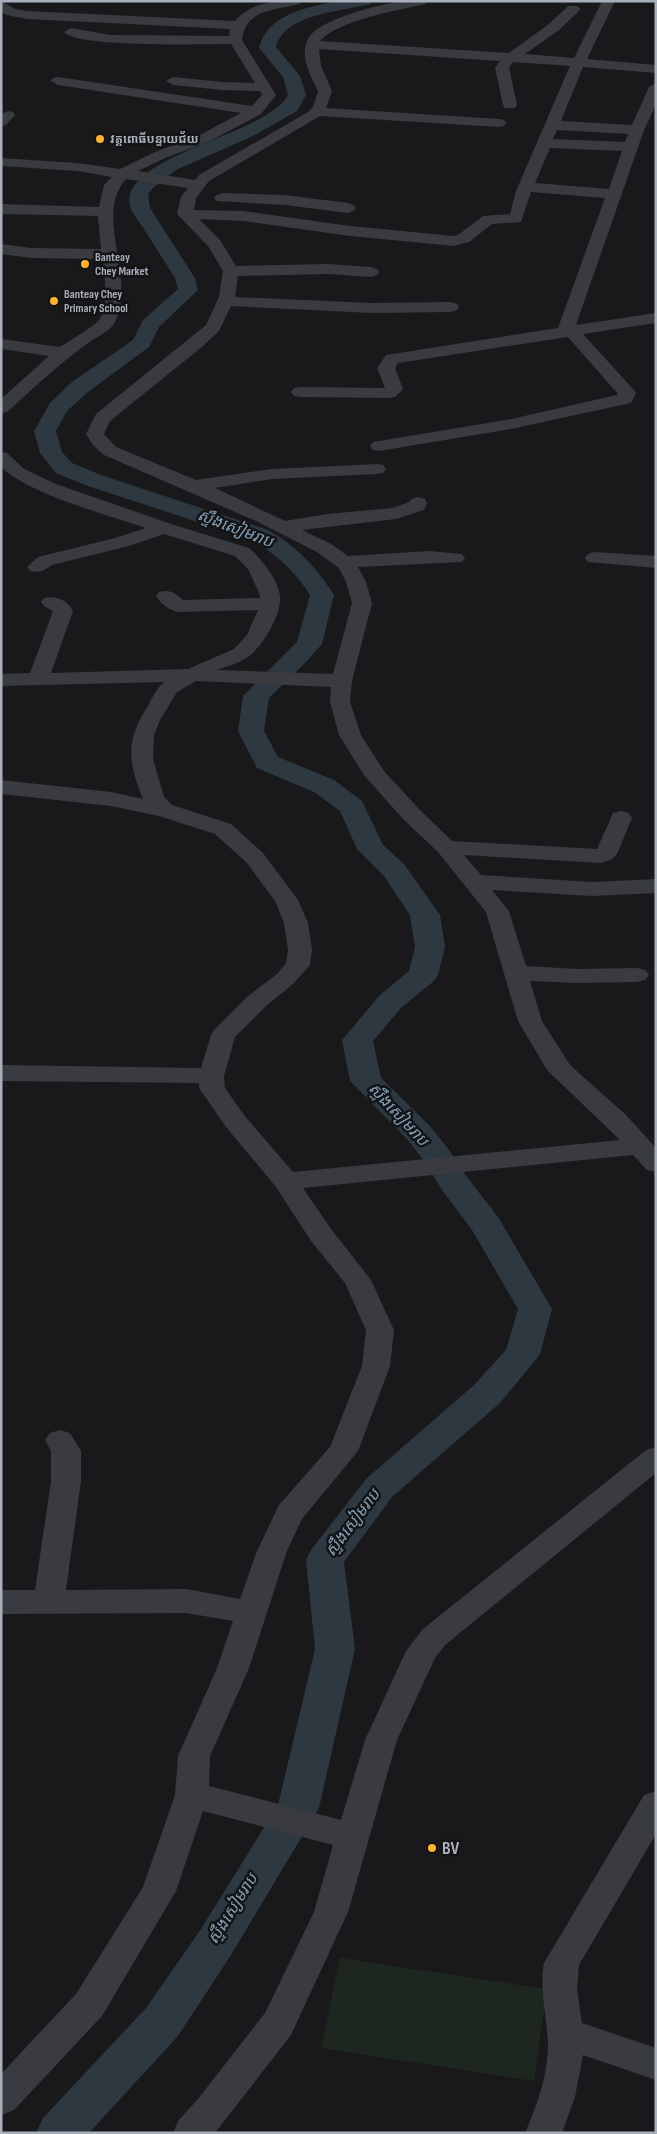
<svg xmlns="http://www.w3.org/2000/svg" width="657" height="2134" font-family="'Sofia Sans Condensed','Noto Sans Khmer',sans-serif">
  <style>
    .green { fill: #1e271f }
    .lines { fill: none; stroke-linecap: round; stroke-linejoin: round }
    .river { fill: #2d3840; fill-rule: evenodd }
    .minor { fill: #393b40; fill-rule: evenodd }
    .poi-dot { fill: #fdb32f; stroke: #141416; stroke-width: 2 }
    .labels { text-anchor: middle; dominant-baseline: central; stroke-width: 5; stroke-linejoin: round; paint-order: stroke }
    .far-poi-label { font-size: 12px; font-weight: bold; fill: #aab0bb; stroke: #141416; text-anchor: start }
    .water-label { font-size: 16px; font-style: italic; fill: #809fb8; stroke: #141416 }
    .near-poi-label { font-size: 18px; font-weight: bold; fill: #aab0bb; stroke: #141416; text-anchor: start }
  </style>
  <rect width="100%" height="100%" fill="#19191b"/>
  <path class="green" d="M 340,1958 L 547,1989 L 534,2081 L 321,2048 Z"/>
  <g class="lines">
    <path class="river" d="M 338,1 L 373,1 L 371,4 C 343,11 284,14 276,47 L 300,76 L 306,95 L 297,111 L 253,136 L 176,170 L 153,188 L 148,194 L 150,208 L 195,278 L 198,290 L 159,327 L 149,347 L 88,392 L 67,411 L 56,431 L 62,452 L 72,463 L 101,475 L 268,530 C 298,547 316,567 334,595 L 322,644 L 307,661 L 269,698 L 264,731 L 278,757 L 334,780 L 362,801 L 383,845 L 404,864 L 440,915 L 445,947 L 438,975 L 434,981 L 402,1007 L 373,1041 L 381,1078 L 429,1125 L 449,1150 L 467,1177 L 498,1217 L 552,1309 L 540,1354 L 534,1362 L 500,1403 L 392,1497 L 344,1562 L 355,1649 L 319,1808 L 231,1955 L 178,2036 L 89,2133 L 36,2133 L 43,2118 L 146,2008 L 201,1929 L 278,1805 L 315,1649 L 306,1560 L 311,1550 L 366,1479 L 474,1385 L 506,1350 L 518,1309 L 472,1230 L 442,1190 L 425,1162 L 407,1139 L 350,1081 L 342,1040 L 380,995 L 409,971 L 415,947 L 410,915 L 384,876 L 357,849 L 340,811 L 314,792 L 257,768 L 238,731 L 243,696 L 297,642 L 310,595 C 295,571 276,554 252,540 L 85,485 L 56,473 L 40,453 L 34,431 L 50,403 L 72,382 L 133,340 L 143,320 L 178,289 L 175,278 C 164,261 153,243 142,226 C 138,220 132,213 130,206 C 119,155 268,135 288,95 L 283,77 L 259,48 C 267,14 308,7 338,1 Z"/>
    <path class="minor" d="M 1,1 L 15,9 L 27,11 L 235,21 C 252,1 277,1 301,1 L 300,4 C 275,10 245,9 242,40 L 276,95 L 261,114 L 208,142 L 165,158 L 138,171 L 195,180 L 199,175 L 308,112 L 313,107 L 318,91 C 311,77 299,56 308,39 C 318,19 381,4 403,1 C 411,0 419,1 426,1 L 425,4 C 399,10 336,21 320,41 L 509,53 L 549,24 L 568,6 L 578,6 L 580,9 L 578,12 L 559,30 L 525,54 L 574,58 L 602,1 L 615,1 L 587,59 L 656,65 L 656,73 L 583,67 L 561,121 L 632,125 L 649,87 L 656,83 L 656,104 L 643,133 L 576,325 L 656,313 L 656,323 L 583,334 L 633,389 L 636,393 L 631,403 L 511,429 L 379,451 L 373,450 L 370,446 L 373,442 L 511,419 L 617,395 L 618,394 L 568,337 L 398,363 L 395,368 L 403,389 L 395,397 L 389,398 L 300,397 L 294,396 L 291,392 L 294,388 L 300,387 L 385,388 L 377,368 L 386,355 L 558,328 L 605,198 L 531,192 L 521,222 L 492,224 L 469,242 L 454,246 L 350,236 L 244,221 L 199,219 L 220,240 L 236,266 L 329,264 L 371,267 L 377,269 L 379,272 L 377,275 L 371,277 L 329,274 L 238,276 L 235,297 L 372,303 L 451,302 L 457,304 L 459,307 L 457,310 L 451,312 L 372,313 L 231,306 L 219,331 L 202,347 L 110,421 L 104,434 L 116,447 L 196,480 L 272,469 L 377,464 L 383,465 L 386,469 L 383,473 L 377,474 L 272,479 L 215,488 L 285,521 L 327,514 L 393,508 L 409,502 L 411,499 L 418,497 L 425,499 L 427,503 L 424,510 L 396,519 L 302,530 L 331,544 L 348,556 L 430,551 L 462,554 L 465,558 L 462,562 L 358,567 L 366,582 L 372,603 L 352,681 L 350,702 L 361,735 L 384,771 L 419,809 L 452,841 L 597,849 L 613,813 L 621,811 L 629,813 L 632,818 L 617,854 C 613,860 608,861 601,863 L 464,855 L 481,875 L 592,882 L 656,879 L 656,893 L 592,896 L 492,890 L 509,911 L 526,966 L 577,969 L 637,968 L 645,970 L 649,975 L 645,980 L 637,982 L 577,983 L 530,981 L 542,1021 L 570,1065 L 625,1114 L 656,1148 L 656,1172 L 647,1170 L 633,1155 L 303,1188 L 331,1229 L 371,1280 L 394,1330 L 390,1366 L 358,1451 L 302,1519 L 287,1551 L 249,1668 L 210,1756 L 209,1786 L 341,1820 L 365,1740 L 406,1651 L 423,1629 L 646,1450 L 656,1447 L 656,1473 L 445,1645 L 435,1658 L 397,1740 L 348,1912 L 296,2024 L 291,2035 L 215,2133 L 173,2133 L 178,2121 L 198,2099 L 265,2013 L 314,1912 L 333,1845 L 203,1811 L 176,1891 L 102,2016 L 14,2110 L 1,2115 L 1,2074 L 76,1994 L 143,1887 L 175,1795 L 178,1756 L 217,1668 L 233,1621 L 186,1613 L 1,1614 L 1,1590 L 35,1590 L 51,1481 L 51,1451 L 45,1440 L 50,1433 L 60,1430 L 70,1433 L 81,1451 L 81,1481 L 66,1590 L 186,1589 L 240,1599 L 257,1551 L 279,1505 L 330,1447 L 362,1366 L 366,1330 L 345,1283 L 311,1241 L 276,1187 L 226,1127 L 199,1088 L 199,1083 L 1,1081 L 1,1065 L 201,1068 L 211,1035 L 214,1030 L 248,996 L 277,974 L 286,963 L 288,950 L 284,923 L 275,901 L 247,863 L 215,834 L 159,816 L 111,806 L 1,794 L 1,780 L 111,792 L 143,799 C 127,760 126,739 149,704 C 153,696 158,686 165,682 L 1,686 L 1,674 L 30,673 L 53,611 L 44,606 L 41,602 L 44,598 C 55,595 68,600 73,611 L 51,673 L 188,669 L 234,649 L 247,635 L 258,610 L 178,612 C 169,610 161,604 156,596 L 159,592 C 170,589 175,593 183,600 L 260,598 L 260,595 L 248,569 L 235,556 L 164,534 L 129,546 L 52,565 C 44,571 40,573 30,571 L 27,567 L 38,557 L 115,538 L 146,528 C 105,514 31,495 1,467 L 1,452 L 7,453 L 24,469 L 56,484 L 171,524 L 249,548 C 261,558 278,580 280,596 C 282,614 263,646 249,656 C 241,663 227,666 217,670 L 333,674 L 352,603 L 346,582 L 339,568 L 317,552 L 256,521 L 104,455 L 93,445 L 86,434 L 96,414 L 206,325 L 219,297 L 223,271 L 208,246 L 177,214 L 181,197 L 188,188 L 126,179 C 93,215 137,278 115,322 C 111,330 99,336 91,341 C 61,362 35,387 7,412 L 1,413 L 1,399 L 49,356 L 1,349 L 1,339 L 60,347 C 69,341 92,328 99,320 C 110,307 104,275 103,259 L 31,258 L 1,254 L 1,244 L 31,248 L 101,249 L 98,216 L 1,214 L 1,204 L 99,207 L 104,185 L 112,177 L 77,171 L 1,166 L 1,158 L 77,163 L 120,169 L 155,152 L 198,136 L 241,113 L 58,85 L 51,81 L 53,78 L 58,77 L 252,106 L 262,95 L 260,91 L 222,90 L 173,85 L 166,81 L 173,77 L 222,82 L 255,83 L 231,44 C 205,44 77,48 64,32 L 71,28 L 111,35 L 229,36 L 230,29 L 27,19 L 6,15 L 1,11 ZM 319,49 L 500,61 L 495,68 L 503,105 L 505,108 L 515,108 L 517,105 L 509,68 L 513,62 L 570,66 L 516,191 L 510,214 L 483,216 L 458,235 L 454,236 L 350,226 L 244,211 L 194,210 L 196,198 L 209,181 L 320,116 L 499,127 L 504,126 L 506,123 L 504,120 L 499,119 L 326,108 L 332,91 L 321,66 ZM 557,130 L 628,134 L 625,142 L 553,139 ZM 550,148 L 622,151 L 609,189 L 535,183 ZM 196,681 L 331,687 L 330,702 L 339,735 L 364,775 L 403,819 L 438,852 L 486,912 L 518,1021 L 547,1070 L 620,1140 L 293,1172 L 244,1115 L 225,1088 L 224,1076 L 235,1037 L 266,1006 L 293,984 L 310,965 L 312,950 L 308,923 L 298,900 L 263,853 L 231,824 L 172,805 L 164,797 L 153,759 L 154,735 L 160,720 L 177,692 Z
      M 8,111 L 13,112 L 15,115 L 6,125 L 1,126 L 1,114 Z
      M 222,193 L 285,195 L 348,203 L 353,205 L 356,208 L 353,211 L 348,213 L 285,205 L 217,201 L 214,198 L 217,195 Z
      M 595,552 L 656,556 L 656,568 L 588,562 L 585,558 L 588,554 Z
      M 656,1791 L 656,1834 L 579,1965 L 577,1989 L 582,2023 L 656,2048 L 656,2080 L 583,2055 L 575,2097 L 562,2133 L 525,2133 C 537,2105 548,2075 548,2044 C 547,2016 539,1990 544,1963 L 644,1795 Z"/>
  </g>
  <g class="poi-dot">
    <circle cx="100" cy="139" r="5"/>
    <circle cx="85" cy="264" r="5"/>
    <circle cx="54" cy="301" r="5"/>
    <circle cx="432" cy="1848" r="5"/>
  </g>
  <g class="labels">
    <g class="far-poi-label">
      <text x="110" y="139">វត្តពោធិ៍បន្ទាយជ័យ</text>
      <text x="95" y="257">Banteay<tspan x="95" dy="14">Chey Market</tspan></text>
      <text x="64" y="294">Banteay Chey<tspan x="64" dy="14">Primary School</tspan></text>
    </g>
    <g class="water-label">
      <text transform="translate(235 529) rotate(21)">ស្ទឹងសៀមរាប</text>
      <text transform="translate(398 1115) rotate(47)">ស្ទឹងសៀមរាប</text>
      <text transform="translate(353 1523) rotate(-53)">ស្ទឹងសៀមរាប</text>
      <text transform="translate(233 1909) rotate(-58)">ស្ទឹងសៀមរាប</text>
    </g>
    <g class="near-poi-label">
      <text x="442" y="1848">BV</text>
    </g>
  </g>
  <rect width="657" height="2134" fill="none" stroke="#aab0bb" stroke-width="5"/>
</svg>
